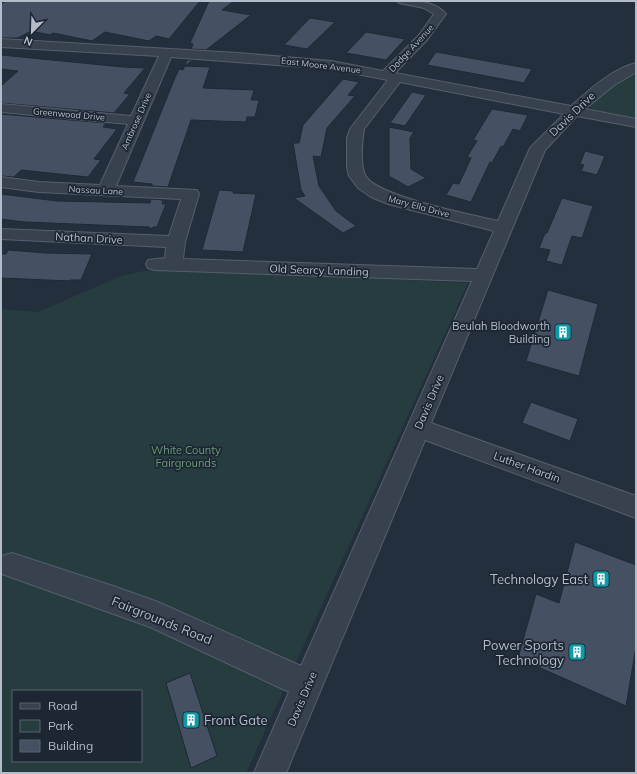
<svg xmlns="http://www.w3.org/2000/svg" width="637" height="774" font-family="Mulish,sans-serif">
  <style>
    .green { fill: #263c3f; fill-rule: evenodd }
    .building { fill: #455162; stroke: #1f2835 }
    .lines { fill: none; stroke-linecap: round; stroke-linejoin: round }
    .minor-casing { stroke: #565f6c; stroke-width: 2 }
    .minor { fill: #38414e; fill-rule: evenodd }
    .labels { text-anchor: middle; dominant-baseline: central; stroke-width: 3.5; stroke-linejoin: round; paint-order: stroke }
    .far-street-label { font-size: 9px; fill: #b4bcc9; stroke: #1d2633 }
    .street-label { font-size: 11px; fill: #b4bcc9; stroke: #1d2633 }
    .poi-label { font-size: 11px; fill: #b4bcc9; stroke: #1d2633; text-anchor: end }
    .park-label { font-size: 11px; fill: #6b9a76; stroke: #1d2633 }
    .near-poi-label { font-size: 13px; fill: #b4bcc9; stroke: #1d2633; text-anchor: end }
    .near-street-label { font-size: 13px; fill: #b4bcc9; stroke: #1d2633 }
  </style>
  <rect width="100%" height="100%" fill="#242f3e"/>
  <path class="green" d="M 636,72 L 636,119 L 594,110 L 589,105 L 606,90 Z
    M 148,270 L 247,272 L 468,283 L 246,773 L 1,773 L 1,309 L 38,312 L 121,276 ZM 13,691 L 141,691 L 141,761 L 13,761 Z"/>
  <path class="building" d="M 6,1 L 200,1 L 169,39 L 156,36 L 149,41 L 105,32 L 92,41 L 53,33 L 50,35 L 31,31 L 18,38 L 1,38 L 1,4 Z
    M 209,1 L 234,1 L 222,10 L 251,15 L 206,50 L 191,49 L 193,44 L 190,43 Z
    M 310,18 L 335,22 L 307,49 L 284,45 Z
    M 366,32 L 405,39 L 386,60 L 346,53 Z
    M 436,52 L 532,69 L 524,83 L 427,65 Z
    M 1,55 L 123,67 L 145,68 L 124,93 L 130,94 L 114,113 L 1,103 L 1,86 L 18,71 L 1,69 Z
    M 187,60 L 193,60 L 185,66 L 210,67 L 203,88 L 254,90 L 251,100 L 259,100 L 255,117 L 247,117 L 246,122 L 191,120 L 168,187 L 152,186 L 152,184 L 133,182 L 174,80 L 179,69 L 183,70 Z
    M 343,79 L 359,82 L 348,95 L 355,96 L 327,128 L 321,157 L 313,156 L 319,186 L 336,211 L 356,226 L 343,233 L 294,198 L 305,196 L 301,190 L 293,143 L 299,143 L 303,125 Z
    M 412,92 L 426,95 L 405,126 L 390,123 Z
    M 492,109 L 528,115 L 520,131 L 513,129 L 503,147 L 501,146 L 492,163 L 490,162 L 471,202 L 446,195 L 453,183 L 459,184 L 471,158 L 467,157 L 477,141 L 473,140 Z
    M 1,114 L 106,123 L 103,127 L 117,129 L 94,159 L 101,160 L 88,177 L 21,170 L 14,177 L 1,176 Z
    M 389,127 L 414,132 L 410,138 L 411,169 L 426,178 L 408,187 L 389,176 Z
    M 585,151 L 605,156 L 597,175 L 581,171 L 584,165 L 580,164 Z
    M 219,190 L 234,191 L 233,193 L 256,194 L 243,252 L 202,250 Z
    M 1,194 L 57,201 L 150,203 L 151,199 L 163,200 L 162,204 L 166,204 L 157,227 L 153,227 L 152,229 L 149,227 L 24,222 L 1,219 Z
    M 562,198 L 593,206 L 582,238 L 572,236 L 562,265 L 546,261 L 550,250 L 539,248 L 545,233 L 547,233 Z
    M 8,250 L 45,253 L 92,254 L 81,280 L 70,280 L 70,281 L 1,278 L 1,254 L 6,254 Z
    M 548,290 L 598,304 L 579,376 L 526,361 Z
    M 531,402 L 578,419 L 570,441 L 522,423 Z
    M 575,542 L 636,565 L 636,647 L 626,706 L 518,658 L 536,594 L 559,603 Z
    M 190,673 L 217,756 L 191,768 L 166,683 Z"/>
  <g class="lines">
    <defs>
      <path id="minor" d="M 397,1 C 415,1 434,0 446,14 L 427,40 L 395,73 L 571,106 C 589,90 612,69 636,63 L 636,72 L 613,86 L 585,109 L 636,119 L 636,127 L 577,116 L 545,150 L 431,423 L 636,496 L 636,518 L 425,440 L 286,773 L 254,773 L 289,692 L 150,627 L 2,574 L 1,559 L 2,556 L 12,553 L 116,587 L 158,602 L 301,666 L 472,281 L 155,270 L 148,268 L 146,264 L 148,260 L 165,258 L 166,247 L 1,239 L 1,229 L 169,236 L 181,199 L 39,192 L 1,187 L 1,177 L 39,182 L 100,185 L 128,124 L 1,112 L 1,104 L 131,116 L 159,56 L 1,47 L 1,39 L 238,53 L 331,61 L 383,71 L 419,35 L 434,14 L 424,8 L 399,3 ZM 171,57 L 331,69 L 388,80 L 350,129 L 347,138 L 347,167 L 349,176 L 358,188 L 371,197 L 388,204 L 494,231 L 477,269 L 183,259 L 185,242 L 199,194 L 197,190 L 116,186 ZM 400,82 L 564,114 L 530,148 L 498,221 C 473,215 374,196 365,175 C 360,164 362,141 364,129 Z"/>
    </defs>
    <use href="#minor" class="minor-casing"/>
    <use href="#minor" class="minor"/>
  </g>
  <defs>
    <symbol id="building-square" viewBox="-11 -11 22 22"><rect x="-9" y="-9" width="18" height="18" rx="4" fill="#0f9aa8" stroke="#1d2633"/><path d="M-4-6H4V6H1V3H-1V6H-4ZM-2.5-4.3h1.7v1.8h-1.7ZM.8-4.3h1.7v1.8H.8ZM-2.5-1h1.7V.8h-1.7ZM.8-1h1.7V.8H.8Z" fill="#fff"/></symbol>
  </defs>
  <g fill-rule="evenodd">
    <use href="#building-square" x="553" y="322" width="20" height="20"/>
    <use href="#building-square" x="591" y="569" width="20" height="20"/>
    <use href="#building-square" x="567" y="642" width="20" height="20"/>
    <use href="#building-square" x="181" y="710" width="20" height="20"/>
  </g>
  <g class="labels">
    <g class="far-street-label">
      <text transform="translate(411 48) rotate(-47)">Dodge Avenue</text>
      <text transform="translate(321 65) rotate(7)">East Moore Avenue</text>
      <text transform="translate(69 114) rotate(5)">Greenwood Drive</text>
      <text transform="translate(136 121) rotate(-66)">Ambrose Drive</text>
      <text transform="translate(96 190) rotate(3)">Nassau Lane</text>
      <text transform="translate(419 206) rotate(15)">Mary Ella Drive</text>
    </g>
    <g class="street-label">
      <text transform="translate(572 114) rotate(-44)">Davis Drive</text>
      <text transform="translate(89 238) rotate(3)">Nathan Drive</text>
      <text transform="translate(319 270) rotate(2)">Old Searcy Landing</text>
      <text transform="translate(429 402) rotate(-67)">Davis Drive</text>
      <text transform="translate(527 467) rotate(20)">Luther Hardin</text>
      <text transform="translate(302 699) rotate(-67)">Davis Drive</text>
    </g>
    <g class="poi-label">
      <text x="550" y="326">Beulah Bloodworth<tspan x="550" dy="13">Building</tspan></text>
    </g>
    <g class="park-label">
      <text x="186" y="450">White County<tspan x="186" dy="13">Fairgrounds</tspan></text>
    </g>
    <g class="near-poi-label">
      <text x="588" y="579">Technology East</text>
      <text x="564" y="645">Power Sports<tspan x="564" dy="15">Technology</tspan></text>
      <text x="204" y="720" text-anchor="start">Front Gate</text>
    </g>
    <g class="near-street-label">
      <text transform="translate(162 620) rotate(22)">Fairgrounds Road</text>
    </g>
  </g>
  <rect width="637" height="774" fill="none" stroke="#b4bcc9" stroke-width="4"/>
  <rect x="12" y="690" width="130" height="72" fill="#1d2633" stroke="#59626f"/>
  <rect x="20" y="703" width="20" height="6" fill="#38414e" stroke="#59626f"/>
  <text x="48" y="710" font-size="12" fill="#b4bcc9">Road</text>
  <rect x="20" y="720" width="20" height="12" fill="#263c3f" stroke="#59626f"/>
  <text x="48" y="730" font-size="12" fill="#b4bcc9">Park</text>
  <rect x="20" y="740" width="20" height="12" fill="#455162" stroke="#59626f"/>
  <text x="48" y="750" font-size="12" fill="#b4bcc9">Building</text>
  <g transform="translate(32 32) rotate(203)" stroke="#1d2633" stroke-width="3" paint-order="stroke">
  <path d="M0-3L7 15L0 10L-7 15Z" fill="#b4bcc9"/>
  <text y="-6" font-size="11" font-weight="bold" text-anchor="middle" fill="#b4bcc9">N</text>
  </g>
</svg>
